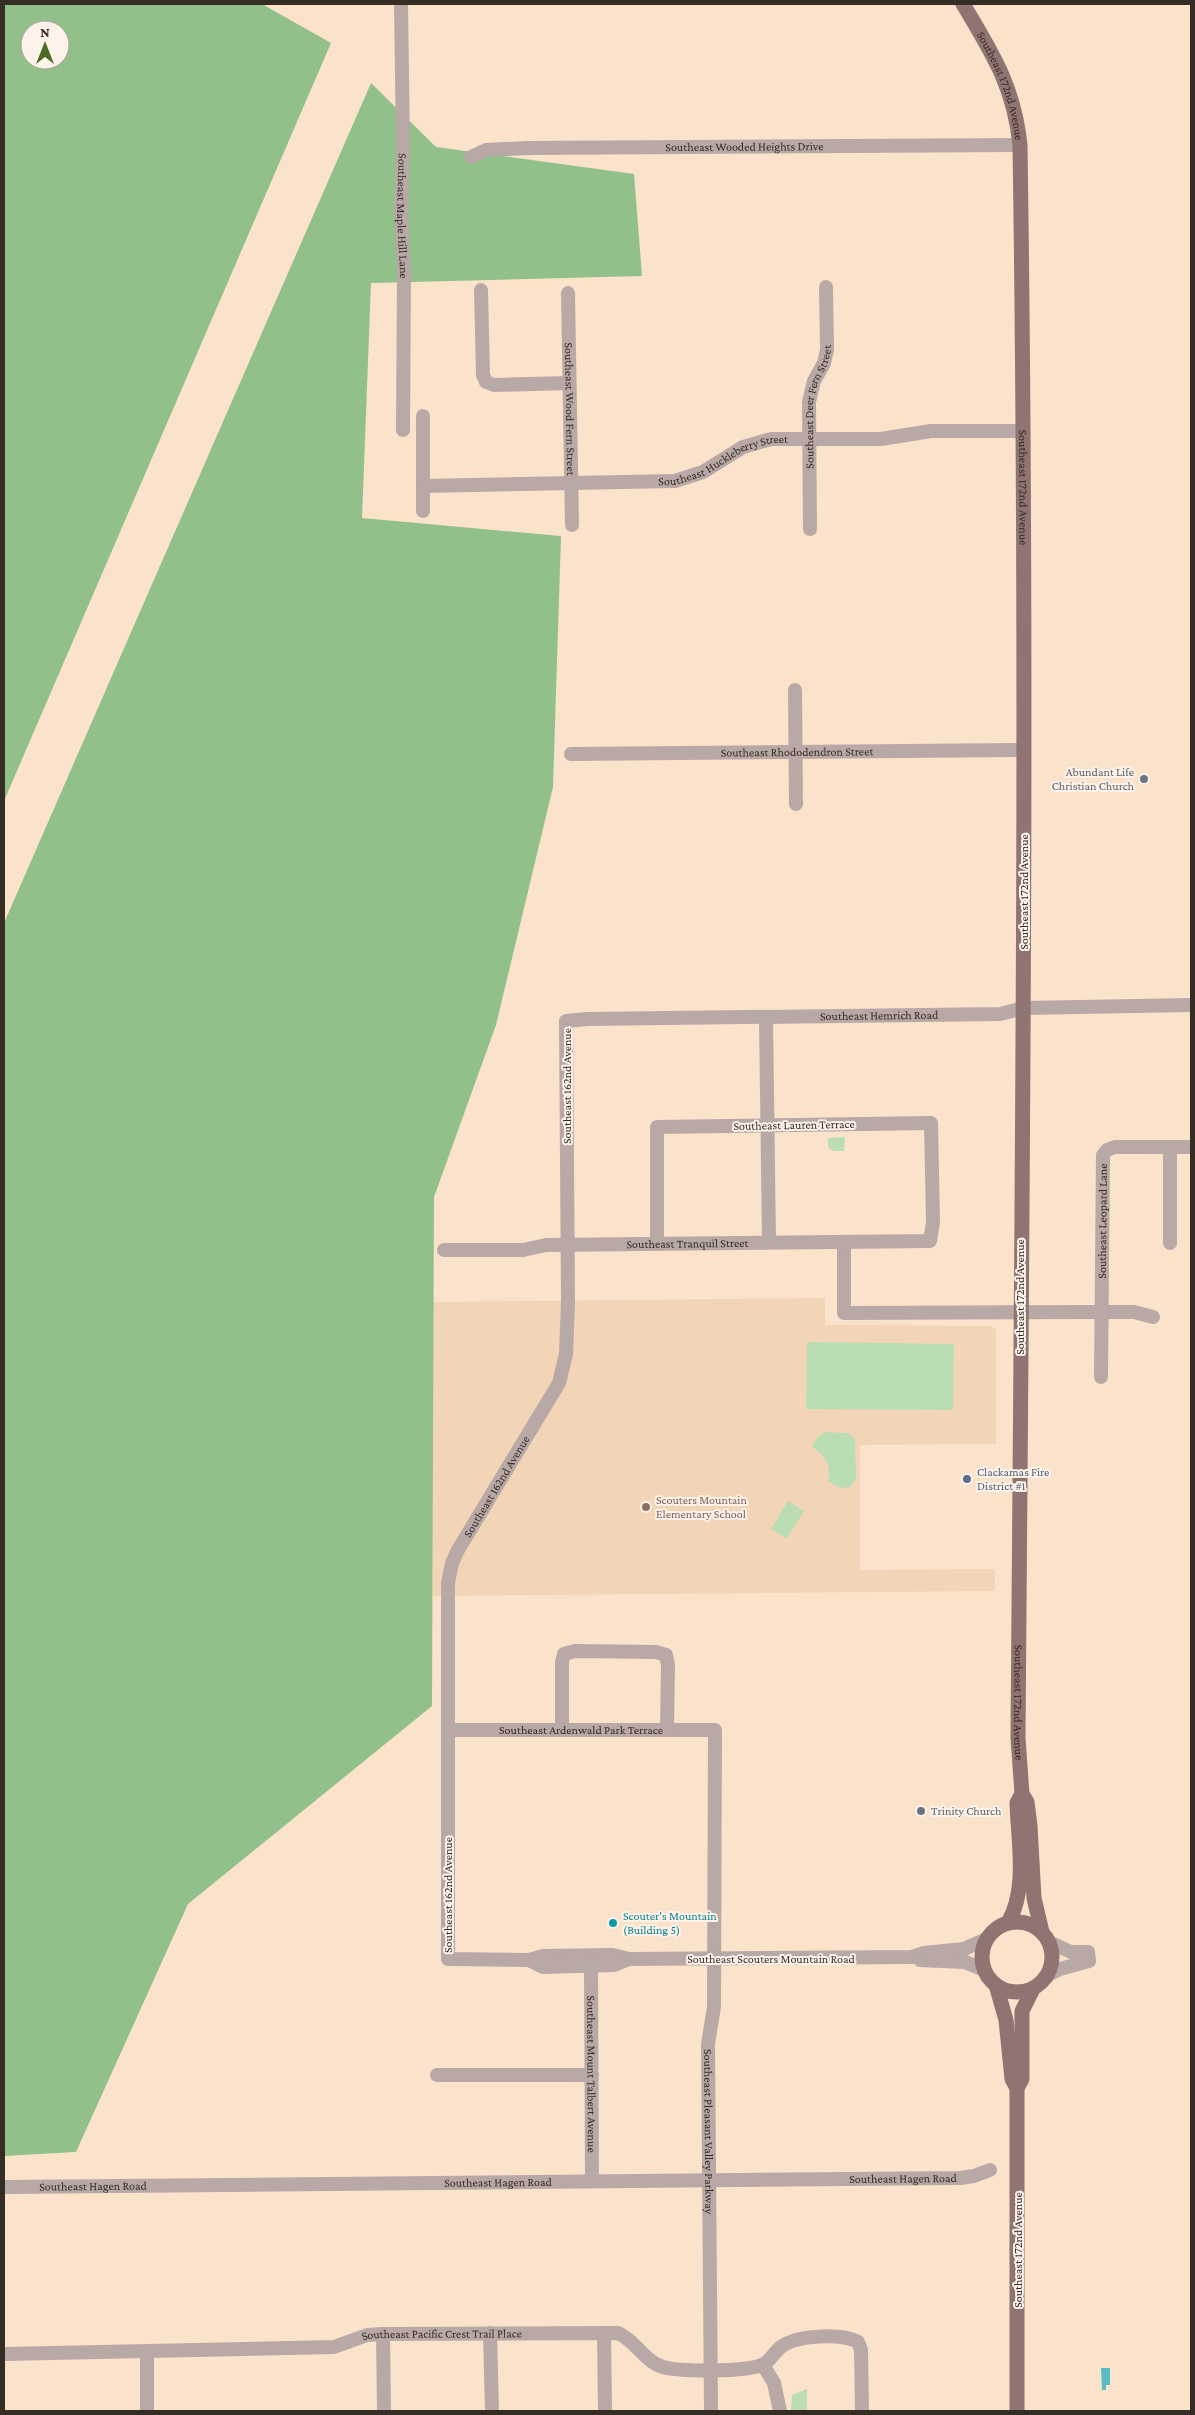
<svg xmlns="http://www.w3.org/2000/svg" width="1195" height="2415" font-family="'Crimson Pro',serif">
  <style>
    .built { fill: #f2d5b7 }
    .green { fill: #baddb4 }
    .forest { fill: #91c08a; fill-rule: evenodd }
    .water { fill: #5bbcc2 }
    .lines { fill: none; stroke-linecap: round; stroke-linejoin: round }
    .minor { stroke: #b8a9a7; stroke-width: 14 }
    .major { stroke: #8f7471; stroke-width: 15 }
    .worship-dot { fill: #6b7280; stroke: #fdf3ea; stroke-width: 2 }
    .service-dot { fill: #5c6f8a; stroke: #fdf3ea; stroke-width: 2 }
    .education-dot { fill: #8d6e63; stroke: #fdf3ea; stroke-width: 2 }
    .culture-dot { fill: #0f9aa8; stroke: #fdf3ea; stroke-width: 2 }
    .labels { text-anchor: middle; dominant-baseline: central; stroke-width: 4; stroke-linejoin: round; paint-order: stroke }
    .street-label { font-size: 12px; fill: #352c23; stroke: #fdf3ea }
    .worship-label { font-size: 12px; fill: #5b616d; stroke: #fdf3ea; text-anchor: end }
    .service-label { font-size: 12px; fill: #4e5e75; stroke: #fdf3ea; text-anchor: start }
    .education-label { font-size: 12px; fill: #785e54; stroke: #fdf3ea; text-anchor: start }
    .culture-label { font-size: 12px; fill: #0d838f; stroke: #fdf3ea; text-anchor: start }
  </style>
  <rect width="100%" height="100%" fill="#fbe3cb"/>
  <path class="built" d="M 825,1298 L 825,1325 L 991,1326 L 996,1330 L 996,1444 L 860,1445 L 860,1570 L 995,1569 L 995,1591 L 433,1596 L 432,1302 Z"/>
  <path class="green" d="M 845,1137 L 844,1151 L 833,1151 L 828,1147 L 828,1138 Z
    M 807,1342 L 954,1344 L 953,1410 L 806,1409 Z
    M 825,1432 L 848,1433 L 855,1439 L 856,1479 L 850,1487 L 840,1488 L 828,1481 C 832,1466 826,1455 812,1447 L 817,1438 Z
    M 788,1501 L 804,1511 L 787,1538 L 771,1529 Z
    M 807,2389 L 807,2411 L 791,2411 L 792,2395 Z"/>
  <path class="forest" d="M 4,4 L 262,4 L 331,43 L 4,801 ZM 30,30 L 60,30 L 60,60 L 30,60 Z
    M 371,83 L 436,147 L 634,174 L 642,276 L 371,283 L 362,518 L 561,536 L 553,787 L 496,1025 L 434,1197 L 432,1706 L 188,1904 L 76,2152 L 4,2156 L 4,923 Z"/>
  <path class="water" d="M 1101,2368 L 1110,2368 L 1110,2385 L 1106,2385 L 1106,2390 L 1102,2390 Z"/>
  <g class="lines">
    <g class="minor">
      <path id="s1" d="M 401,4 L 403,145 L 401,213 L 404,272 L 403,430"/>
      <path id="s2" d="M 471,157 L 486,150 L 527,148 L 1020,145"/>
      <path d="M 481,290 L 483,375 L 486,382 L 494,385 L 569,383"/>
      <path id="s3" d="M 568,293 L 572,525"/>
      <path d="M 423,416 L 423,511"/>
      <path id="s4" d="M 423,486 L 675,481 L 703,472 L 743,447 L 771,439 L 881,439 L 931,431 L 1022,431"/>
      <path id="s5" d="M 810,529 L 809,402 L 814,381 L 824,363 L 827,350 L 826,287"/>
      <path d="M 795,690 L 796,804"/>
      <path id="s6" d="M 571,754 L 1023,750"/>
      <path d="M 766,1018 L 769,1242"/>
      <path d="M 1170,1147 L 1170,1243"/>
      <path d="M 844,1242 L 844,1313 L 1102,1312 L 1134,1312 L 1153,1317"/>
      <path id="s7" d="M 444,1250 L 523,1250 L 546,1245 L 930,1241 L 933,1222 L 931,1123 L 657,1127 L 657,1244"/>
      <path id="s8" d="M 1101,1377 L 1103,1155 L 1107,1150 L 1115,1147 L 1191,1147"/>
      <path id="s9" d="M 449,1730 L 715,1730 L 714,2007 L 708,2044 L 711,2411"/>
      <path d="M 562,1730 L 562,1662 L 564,1654 L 575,1651 L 656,1652 L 666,1655 L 668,1665 L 667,1730"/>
      <path id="s10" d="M 987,1939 L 964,1949 L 924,1953 L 912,1957 L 629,1959 L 613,1955 L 543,1956 L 529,1960 L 448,1959 L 448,1583 L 452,1563 L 458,1550 L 559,1383 L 566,1354 L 568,1302 L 566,1021 L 588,1019 L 1000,1014 L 1024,1008 L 1191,1005"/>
      <path d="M 529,1960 L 543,1967 L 614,1965 L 629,1959"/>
      <path d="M 920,1960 L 965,1962 L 984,1970"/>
      <path id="s11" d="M 591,1966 L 592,2181"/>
      <path d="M 1048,1975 L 1060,1969 L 1089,1961 L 1088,1952 L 1071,1952 L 1049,1942"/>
      <path d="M 437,2075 L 592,2075"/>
      <path id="s12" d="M 4,2187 L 960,2178 L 974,2176 L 990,2170"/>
      <path d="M 490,2333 L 492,2411"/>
      <path d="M 604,2333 L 605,2411"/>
      <path d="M 383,2334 L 384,2411"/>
      <path d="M 147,2352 L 147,2411"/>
      <path id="s13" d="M 4,2354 L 334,2347 L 367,2335 L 383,2334 L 618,2333 C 636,2341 645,2362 663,2367 C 681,2372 744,2372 762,2365 C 770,2362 774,2352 781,2347 C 796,2335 841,2333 858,2342 L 861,2350 L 862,2411"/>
      <path d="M 763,2365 L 774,2383 L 780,2411"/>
    </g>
    <g class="major">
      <path id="s14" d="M 963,4 C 992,53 1014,86 1020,145 C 1028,676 1022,1207 1018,1738 L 1022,1794 L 1027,1802 L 1030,1826 L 1034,1898 L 1042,1932"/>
      <circle cx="1017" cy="1957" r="35"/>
      <path d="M 1008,1923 C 1028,1888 1018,1841 1017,1803 L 1022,1794"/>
      <path d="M 996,1985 L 1006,2020 L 1012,2079 L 1017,2088"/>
      <path d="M 1017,2411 L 1017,2088 L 1022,2079 L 1022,2011 L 1033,1989"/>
    </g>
  </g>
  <g class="worship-dot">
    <circle cx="1144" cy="779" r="5"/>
    <circle cx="921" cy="1811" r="5"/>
  </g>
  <circle class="service-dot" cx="967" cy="1479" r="5"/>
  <circle class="education-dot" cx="646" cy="1507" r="5"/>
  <circle class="culture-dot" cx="613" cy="1923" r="5"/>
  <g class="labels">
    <g class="street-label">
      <text stroke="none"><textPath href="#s14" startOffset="91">Southeast 172nd Avenue</textPath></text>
      <text stroke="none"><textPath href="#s2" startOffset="275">Southeast Wooded Heights Drive</textPath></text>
      <text stroke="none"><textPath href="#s1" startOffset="212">Southeast Maple Hill Lane</textPath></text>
      <text stroke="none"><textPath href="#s5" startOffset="124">Southeast Deer Fern Street</textPath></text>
      <text stroke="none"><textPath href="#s3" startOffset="116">Southeast Wood Fern Street</textPath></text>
      <text stroke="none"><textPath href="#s4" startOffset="305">Southeast Huckleberry Street</textPath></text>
      <text stroke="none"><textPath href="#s14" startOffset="496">Southeast 172nd Avenue</textPath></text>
      <text stroke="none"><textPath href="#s6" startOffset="226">Southeast Rhododendron Street</textPath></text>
      <text transform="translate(1024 892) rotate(-90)">Southeast 172nd Avenue</text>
      <text stroke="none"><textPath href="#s10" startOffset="1825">Southeast Hemrich Road</textPath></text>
      <text transform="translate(567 1086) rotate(-90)">Southeast 162nd Avenue</text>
      <text transform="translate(794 1125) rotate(-1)">Southeast Lauren Terrace</text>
      <text stroke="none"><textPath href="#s8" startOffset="156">Southeast Leopard Lane</textPath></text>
      <text stroke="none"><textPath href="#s7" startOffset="244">Southeast Tranquil Street</textPath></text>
      <text transform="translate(1020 1297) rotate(-90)">Southeast 172nd Avenue</text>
      <text stroke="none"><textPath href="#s10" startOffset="1028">Southeast 162nd Avenue</textPath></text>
      <text stroke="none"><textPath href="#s14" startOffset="1711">Southeast 172nd Avenue</textPath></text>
      <text stroke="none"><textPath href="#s9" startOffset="132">Southeast Ardenwald Park Terrace</textPath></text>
      <text transform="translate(448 1895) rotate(-90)">Southeast 162nd Avenue</text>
      <text x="771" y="1959">Southeast Scouters Mountain Road</text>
      <text stroke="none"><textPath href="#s11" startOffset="108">Southeast Mount Talbert Avenue</textPath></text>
      <text stroke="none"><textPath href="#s9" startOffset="668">Southeast Pleasant Valley Parkway</textPath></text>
      <text stroke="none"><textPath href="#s12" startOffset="899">Southeast Hagen Road</textPath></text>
      <text stroke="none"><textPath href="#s12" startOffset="494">Southeast Hagen Road</textPath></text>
      <text stroke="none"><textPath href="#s12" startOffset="89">Southeast Hagen Road</textPath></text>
      <text transform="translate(1018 2250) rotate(-90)">Southeast 172nd Avenue</text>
      <text stroke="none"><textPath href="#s13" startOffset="440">Southeast Pacific Crest Trail Place</textPath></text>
    </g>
    <g class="worship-label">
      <text x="1134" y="772">Abundant Life<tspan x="1134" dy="14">Christian Church</tspan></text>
      <text x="931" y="1811" text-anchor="start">Trinity Church</text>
    </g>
    <g class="service-label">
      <text x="977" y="1472">Clackamas Fire<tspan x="977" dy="14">District #1</tspan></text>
    </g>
    <g class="education-label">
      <text x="656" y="1500">Scouters Mountain<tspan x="656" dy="14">Elementary School</tspan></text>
    </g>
    <g class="culture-label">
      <text x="623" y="1916">Scouter's Mountain<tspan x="623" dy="14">(Building 5)</tspan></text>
    </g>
  </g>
  <rect width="1195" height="2415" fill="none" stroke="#352c23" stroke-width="10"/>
  <g transform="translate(45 45)"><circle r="24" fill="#fdf3ea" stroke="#ada39a"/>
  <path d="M0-4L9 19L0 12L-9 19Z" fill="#4a6b23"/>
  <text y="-8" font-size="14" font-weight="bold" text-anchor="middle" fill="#352c23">N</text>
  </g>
</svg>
